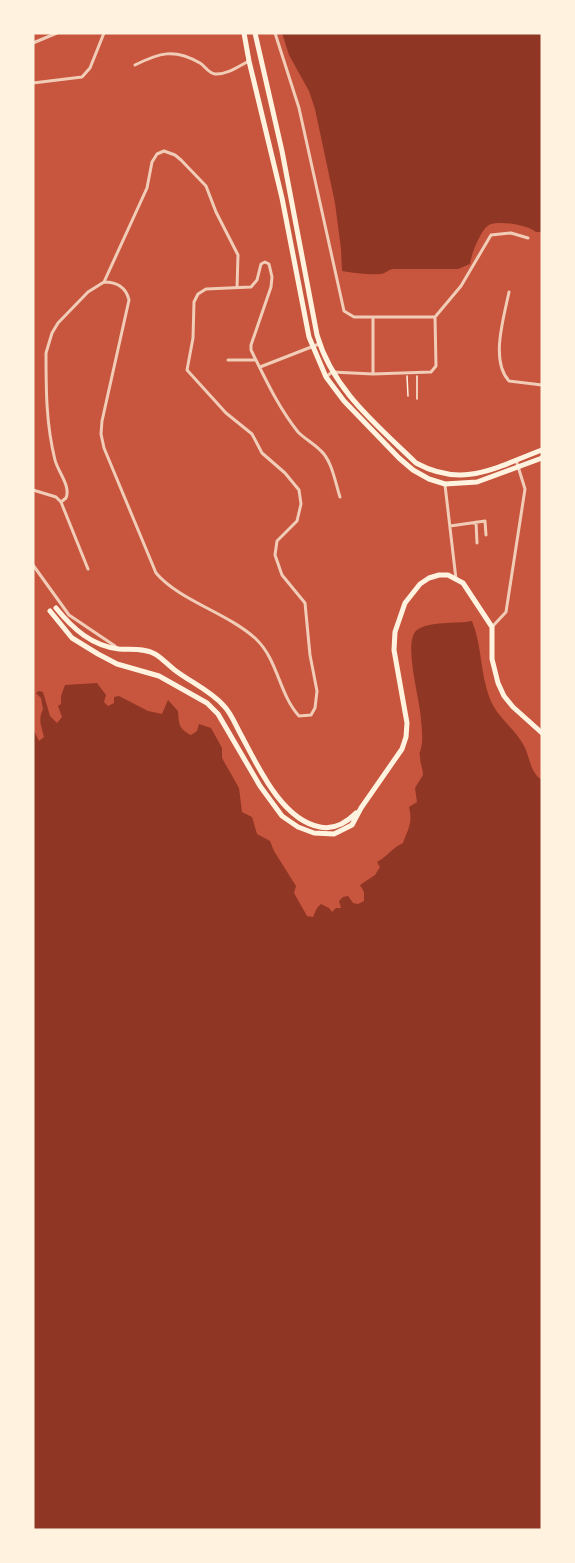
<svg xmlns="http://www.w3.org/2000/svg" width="575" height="1563" font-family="'Roboto Condensed',sans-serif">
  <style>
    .water { fill: #8f3625 }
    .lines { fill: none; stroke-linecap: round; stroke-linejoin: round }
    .path { stroke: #fff3e0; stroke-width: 1.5 }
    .minor { stroke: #f1ccb7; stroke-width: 3 }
    .primary { stroke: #fff3e0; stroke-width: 5 }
  </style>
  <rect width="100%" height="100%" fill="#c8553d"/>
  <path class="water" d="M 282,33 L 542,33 L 542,232 L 536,232 C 528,225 498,220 489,225 C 481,229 471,255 470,264 L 458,269 L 394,269 C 388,269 387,273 381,274 C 368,275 354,273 342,271 L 341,249 L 335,203 L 315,109 L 309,91 L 289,55 Z
    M 472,621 C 482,645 480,674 490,699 C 497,717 513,727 523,744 C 530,755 529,772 542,780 L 542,1530 L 33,1530 L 33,729 L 39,741 L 44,737 C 41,724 38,721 43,709 L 41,698 L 36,693 L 39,691 L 43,692 L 50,716 L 57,723 L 62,717 L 58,706 L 61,704 L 61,696 L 65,685 L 97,683 L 106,695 L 104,702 L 108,706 L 114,703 L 114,697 L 119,696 L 148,711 L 162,714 L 168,700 L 178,711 C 179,725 179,729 191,735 L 197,731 L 199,724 L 211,728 L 222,748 L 222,758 L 239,788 L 242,812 L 252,817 L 257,834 L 270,841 L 274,851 L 296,886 L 294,893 L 307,916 L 313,917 L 317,908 L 321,904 L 329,908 L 332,912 L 336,908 L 341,908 L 339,901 L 343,897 L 348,896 L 353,903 L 358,904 L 364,901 L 364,892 L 360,885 L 375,875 L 380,867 L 377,862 C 388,856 393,847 403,843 C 408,829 413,823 409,807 L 417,802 L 415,788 L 423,775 C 423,769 420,763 420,757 C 419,751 420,754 421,748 C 423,741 422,728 421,720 C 421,702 402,641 417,630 C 429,621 456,624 472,621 Z"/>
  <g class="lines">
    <path class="path" d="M 407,376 L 408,396
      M 417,376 L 417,399"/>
    <path class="minor" d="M 275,33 L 299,108 L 344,311 L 354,317 L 435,317
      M 33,43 L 57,33
      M 135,65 C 159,53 174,48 200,63 C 205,66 208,73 215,74 C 227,75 239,66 249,61
      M 33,83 L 82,77 L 90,68 L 104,33
      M 104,282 C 117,282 126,287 129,300 L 102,421 L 101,434 L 104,448 L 156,573 C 180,601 228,613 256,639 C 278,660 279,694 299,716 L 311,715 L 315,708 L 317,691 L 310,655 L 305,603 L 282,575 L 275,555 L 277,541 L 297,521 L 301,504 L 299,490 L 285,473 L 262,453 L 252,434 L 226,413 L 187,370 L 193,338 L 194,302 L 198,294 L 206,289 L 251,287 L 257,280 L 261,264 L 265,262 L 269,264 L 272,277 L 271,287 L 251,345 L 251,350 C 265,378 278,407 298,432 C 305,439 313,443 320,450 C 332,460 335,482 340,497
      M 509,292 C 504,317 490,361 509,381 L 542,385
      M 373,317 L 373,374
      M 435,317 L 461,286 L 491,235 L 511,233 L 528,238
      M 228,360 L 256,360
      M 260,367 L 319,344
      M 326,377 L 332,372 L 373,374 L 431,372 L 436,366 L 435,317
      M 445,485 L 456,579
      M 33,490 L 56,497 L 61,502 L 88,569
      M 61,502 L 66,498 C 71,486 58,472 55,460 C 46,424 46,389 46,353 L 52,333 L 58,323 L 88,292 L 104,282 L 147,188 L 152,162 L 157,154 L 164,151 L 175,155 L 181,160 L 206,186 L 216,212 L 238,255 L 237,288
      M 476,522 L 477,543
      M 450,526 L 485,521 L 486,535
      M 33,565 L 69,615 L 115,646
      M 492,627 L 506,612 L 525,489 L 516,460"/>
    <path class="primary" d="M 244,33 L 249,61 L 282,198 L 309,337 L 326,377 L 344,401 L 399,458 L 413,470 L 429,479 L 445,484 L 477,482 L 542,458
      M 255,33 L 282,151 L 317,335 C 333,390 376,424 416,463 C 464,489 496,467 542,450
      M 56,608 C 73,629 92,646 119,649 C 131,650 144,648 155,654 C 162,658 169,666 176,671 C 192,683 211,691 224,706 C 231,713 235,724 240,733 C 257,764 281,820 320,827 C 334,830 346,823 356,813
      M 50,611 L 72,638 L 98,654 L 117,664 L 159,676 L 207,703 L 218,714 L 260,786 L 282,816 L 298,827 L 314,833 L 334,834 L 352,825 L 361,808 L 402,749 L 406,737 L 407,723 L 394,650 L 395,632 L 405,603 L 420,584 L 429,578 L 439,575 L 448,575 L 463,583 L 492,627 L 492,659 L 498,683 L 504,696 L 513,707 L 542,733"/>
  </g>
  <rect width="575" height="1563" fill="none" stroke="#fff3e0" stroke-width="69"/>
</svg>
